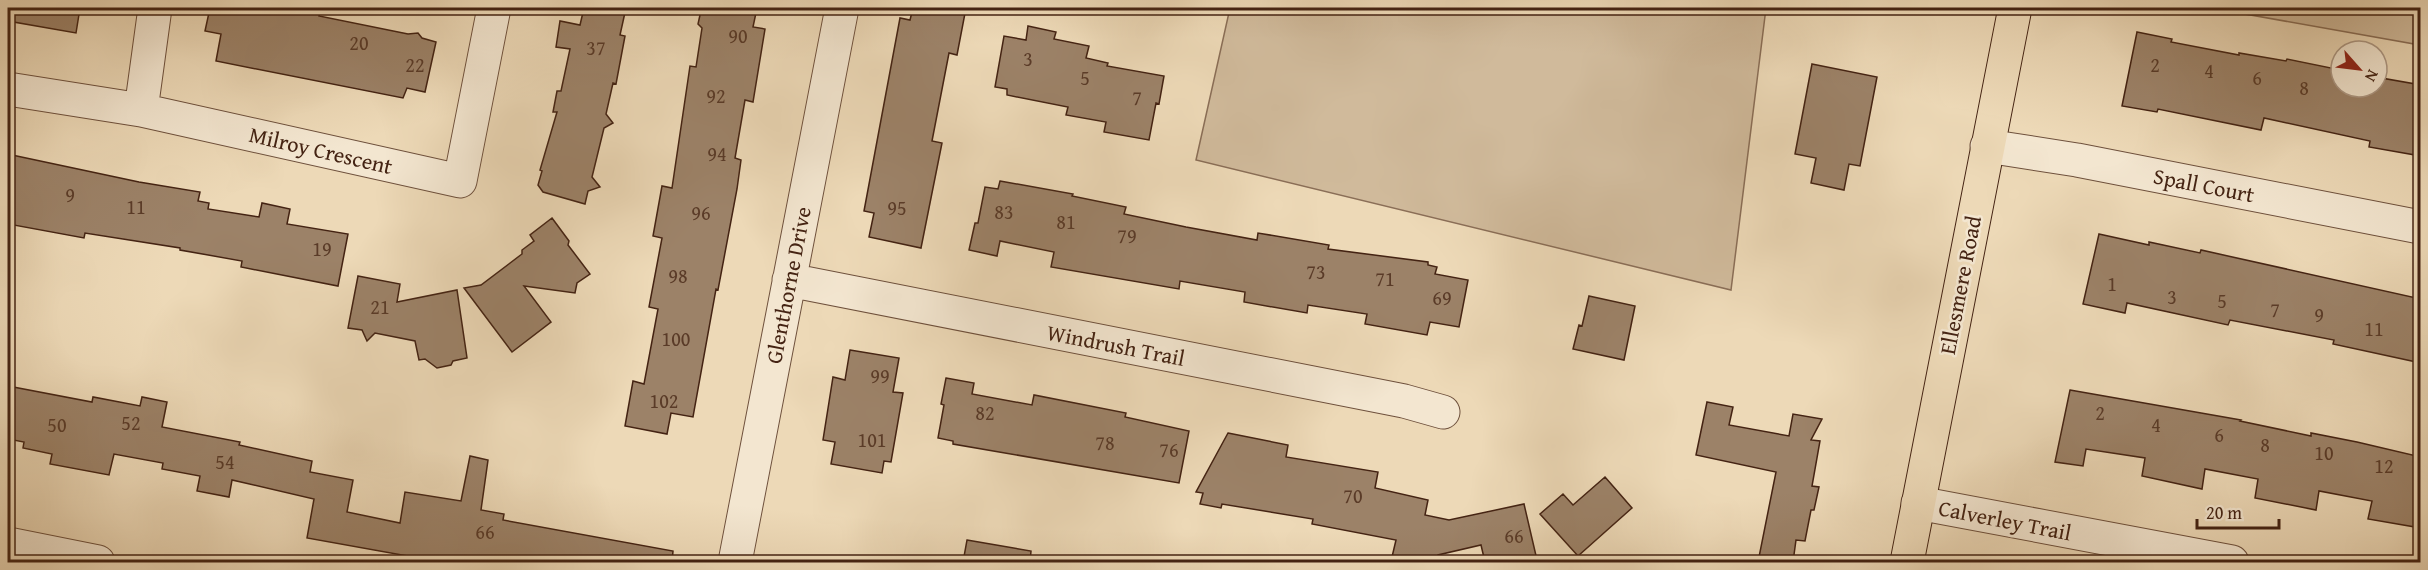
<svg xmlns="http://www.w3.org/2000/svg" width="2428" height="570" font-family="'Gentium Book Plus',serif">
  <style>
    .green { fill: #d0ba9b; stroke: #8a6e57; stroke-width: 1.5 }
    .building { fill: #9c8268; stroke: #442313; stroke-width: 1.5 }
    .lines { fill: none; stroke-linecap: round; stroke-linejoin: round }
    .minor-casing { stroke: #6e503c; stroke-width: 35 }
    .major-casing { stroke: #442313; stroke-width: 35 }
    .minor { stroke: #f3e6d0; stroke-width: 33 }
    .major { stroke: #edd9b7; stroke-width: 33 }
    .labels { text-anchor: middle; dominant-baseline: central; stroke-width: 5; stroke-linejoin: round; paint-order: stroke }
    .number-label { font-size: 20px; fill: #5a3b28 }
    .street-label { font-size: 22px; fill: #442313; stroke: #f3e6d0 }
  </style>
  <rect width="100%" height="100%" fill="#edd9b7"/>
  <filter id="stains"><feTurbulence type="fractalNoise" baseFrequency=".00333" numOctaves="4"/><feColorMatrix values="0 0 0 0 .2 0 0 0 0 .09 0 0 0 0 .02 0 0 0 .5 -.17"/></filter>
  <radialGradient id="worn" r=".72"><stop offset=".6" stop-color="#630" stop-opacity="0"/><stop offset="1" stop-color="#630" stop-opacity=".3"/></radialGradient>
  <path class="green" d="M 1230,8 L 1766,8 L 1731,290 L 1196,160 Z
    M 2211,8 L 2420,8 L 2420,45 Z"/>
  <path class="building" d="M 8,8 L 80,8 L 76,33 L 8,21 Z
    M 210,8 L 298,8 L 320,11 L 319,16 L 408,34 L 418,33 L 422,38 L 436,42 L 425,92 L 407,88 L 403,98 L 216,61 L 221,34 L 205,31 Z
    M 584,8 L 626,8 L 620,35 L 625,36 L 616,84 L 613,83 L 606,114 L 613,123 L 604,128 L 592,177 L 600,187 L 588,191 L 585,204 L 543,192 L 538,185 L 542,171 L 540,170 L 557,112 L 553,112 L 557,91 L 561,91 L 570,49 L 556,47 L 560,21 L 580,25 Z
    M 709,8 L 757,8 L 753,27 L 765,29 L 753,102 L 745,100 L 735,158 L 741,160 L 737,189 L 718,290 L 716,289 L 693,417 L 671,413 L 667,434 L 625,426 L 633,381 L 644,384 L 658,309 L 649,307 L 662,238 L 653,236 L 662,186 L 672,188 L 690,66 L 696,67 L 702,28 L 698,24 L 700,15 Z
    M 913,8 L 966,8 L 957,55 L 949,53 L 932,141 L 942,143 L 921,248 L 869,237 L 874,213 L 864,211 L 900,18 L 910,20 Z
    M 1028,26 L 1056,32 L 1054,39 L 1089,46 L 1086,58 L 1108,63 L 1107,66 L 1164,76 L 1159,104 L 1156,103 L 1149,140 L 1104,132 L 1106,122 L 1066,115 L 1068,107 L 1007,95 L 1007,89 L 995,87 L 1004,36 L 1026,40 Z
    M 2137,32 L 2172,39 L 2171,42 L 2239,55 L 2239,53 L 2286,61 L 2287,59 L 2341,70 L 2341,87 L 2380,87 L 2381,78 L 2421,85 L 2421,156 L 2369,147 L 2370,141 L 2264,118 L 2261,130 L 2158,109 L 2157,112 L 2122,106 Z
    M 1812,64 L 1877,77 L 1860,166 L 1849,164 L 1844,190 L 1811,183 L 1816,158 L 1795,154 Z
    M 12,155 L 139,182 L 200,192 L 198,201 L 209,203 L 208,209 L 259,217 L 262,203 L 290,209 L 287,224 L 348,234 L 338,286 L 241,267 L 242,261 L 180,250 L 180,248 L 85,233 L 84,238 L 8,224 L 8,175 Z
    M 1000,181 L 1073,194 L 1072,196 L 1126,207 L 1124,214 L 1186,227 L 1257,240 L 1258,233 L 1329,245 L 1328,249 L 1428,262 L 1428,265 L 1437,267 L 1435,274 L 1468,280 L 1459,327 L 1430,322 L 1427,335 L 1365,324 L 1367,314 L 1308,305 L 1307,313 L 1244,302 L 1245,292 L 1180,281 L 1179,289 L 1051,267 L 1054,252 L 1000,241 L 997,256 L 969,250 L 975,223 L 978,223 L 985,187 L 998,189 Z
    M 552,218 L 569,241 L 568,245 L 590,274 L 577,283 L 575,293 L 524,286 L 551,322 L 512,352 L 464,288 L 481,285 L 522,254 L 522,250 L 534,241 L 530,235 Z
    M 2099,234 L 2149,245 L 2149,242 L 2200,253 L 2201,250 L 2421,299 L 2421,363 L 2333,344 L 2334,340 L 2230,320 L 2228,325 L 2127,303 L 2125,313 L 2083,304 Z
    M 358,276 L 400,284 L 397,302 L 457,290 L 467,358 L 453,361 L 451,365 L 437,368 L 425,359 L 419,360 L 415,341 L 375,333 L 367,341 L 362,330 L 348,328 Z
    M 1589,296 L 1635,306 L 1624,360 L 1573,349 L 1579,325 L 1582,326 Z
    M 850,350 L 899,358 L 893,392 L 903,393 L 891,462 L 884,461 L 882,473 L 831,464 L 835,442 L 823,440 L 833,377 L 845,380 Z
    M 946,378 L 974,383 L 972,394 L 1032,405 L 1034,395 L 1126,413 L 1125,417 L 1189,431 L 1179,483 L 953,444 L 953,441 L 938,438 L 944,405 L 941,404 Z
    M 8,386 L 92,402 L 93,397 L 140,406 L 142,397 L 167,402 L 162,427 L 240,442 L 239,445 L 312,461 L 310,472 L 353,480 L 347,512 L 400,523 L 405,492 L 461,501 L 470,456 L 488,460 L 481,510 L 504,514 L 503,520 L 673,551 L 672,562 L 441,562 L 307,538 L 314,499 L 232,480 L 229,497 L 197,491 L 200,476 L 162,469 L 163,463 L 114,454 L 109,475 L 50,464 L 52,454 L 23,448 L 24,442 L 8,439 Z
    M 2070,390 L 2241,420 L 2240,421 L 2311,436 L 2311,433 L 2357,442 L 2421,457 L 2421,528 L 2368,519 L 2372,501 L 2319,491 L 2316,510 L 2255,498 L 2258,479 L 2205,469 L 2202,489 L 2142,476 L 2145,458 L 2086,449 L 2083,466 L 2055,462 Z
    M 1707,402 L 1733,407 L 1729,425 L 1789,436 L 1793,414 L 1822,419 L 1811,440 L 1820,441 L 1812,486 L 1819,487 L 1814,510 L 1811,510 L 1805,541 L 1796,540 L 1793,562 L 1758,562 L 1776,472 L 1696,455 Z
    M 1228,433 L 1288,445 L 1286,457 L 1378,472 L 1375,488 L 1428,500 L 1425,515 L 1449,520 L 1524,504 L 1537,560 L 1525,562 L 1485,562 L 1481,545 L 1438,555 L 1436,562 L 1405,562 L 1405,560 L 1392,557 L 1396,540 L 1312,524 L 1313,519 L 1222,504 L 1221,508 L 1200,504 L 1203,493 L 1196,492 Z
    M 1605,477 L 1632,508 L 1578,556 L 1540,514 L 1563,494 L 1573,505 Z
    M 967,540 L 1031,551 L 1030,562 L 963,562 Z"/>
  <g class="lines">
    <defs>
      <path id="minor" d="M 8,89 L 141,110 L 460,181 L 494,8
        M 141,110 L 155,8
        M 1987,146 L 2077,160 L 2420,227
        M 789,280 L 1404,401 L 1443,412
        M 1918,503 L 2232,562
        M 8,544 L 98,562
        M 735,562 L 842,8"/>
      <path id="major" d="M 1907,562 L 2015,8"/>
    </defs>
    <use href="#minor" class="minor-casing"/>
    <use href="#major" class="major-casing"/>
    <use href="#minor" class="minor"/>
    <use href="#major" class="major"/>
  </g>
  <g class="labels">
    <g class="number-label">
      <text x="738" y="35">90</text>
      <text x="359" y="42">20</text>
      <text x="596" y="47">37</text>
      <text x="1028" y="58">3</text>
      <text x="415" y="64">22</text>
      <text x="2155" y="64">2</text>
      <text x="2209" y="70">4</text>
      <text x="1085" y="77">5</text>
      <text x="2257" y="77">6</text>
      <text x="2304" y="87">8</text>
      <text x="716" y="95">92</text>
      <text x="1137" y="97">7</text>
      <text x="717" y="153">94</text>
      <text x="70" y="194">9</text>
      <text x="136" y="206">11</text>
      <text x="897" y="207">95</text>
      <text x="1004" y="211">83</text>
      <text x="701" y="212">96</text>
      <text x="1066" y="221">81</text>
      <text x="1127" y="235">79</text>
      <text x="322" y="248">19</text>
      <text x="1316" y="271">73</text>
      <text x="678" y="275">98</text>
      <text x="1385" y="278">71</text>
      <text x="2112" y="283">1</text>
      <text x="2172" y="296">3</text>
      <text x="1442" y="297">69</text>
      <text x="2222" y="300">5</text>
      <text x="380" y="306">21</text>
      <text x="2275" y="309">7</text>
      <text x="2319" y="314">9</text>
      <text x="2374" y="328">11</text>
      <text x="676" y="338">100</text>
      <text x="880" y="375">99</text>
      <text x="664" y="400">102</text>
      <text x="985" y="412">82</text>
      <text x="2100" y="412">2</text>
      <text x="131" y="422">52</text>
      <text x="57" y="424">50</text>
      <text x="2156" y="424">4</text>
      <text x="2219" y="434">6</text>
      <text x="872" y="439">101</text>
      <text x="1105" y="442">78</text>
      <text x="2265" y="444">8</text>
      <text x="1169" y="449">76</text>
      <text x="2324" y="452">10</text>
      <text x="225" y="461">54</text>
      <text x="2384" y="465">12</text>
      <text x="1353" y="495">70</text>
      <text x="485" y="531">66</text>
      <text x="1514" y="535">66</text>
    </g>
    <g class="street-label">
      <text transform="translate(321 150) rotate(13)">Milroy Crescent</text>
      <text transform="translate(2204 185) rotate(11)">Spall Court</text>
      <text transform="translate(788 285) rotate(-79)">Glenthorne Drive</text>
      <text transform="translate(1960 285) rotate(-79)">Ellesmere Road</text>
      <text transform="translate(1116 345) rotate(11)">Windrush Trail</text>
      <text transform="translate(2005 520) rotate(11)">Calverley Trail</text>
    </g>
  </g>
  <rect width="2428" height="570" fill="none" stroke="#edd9b7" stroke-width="30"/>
  <rect x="9" y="9" width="2410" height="552" fill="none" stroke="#442313" stroke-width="3"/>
  <rect x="15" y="15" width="2398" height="540" fill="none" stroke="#442313" stroke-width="1.5"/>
  <g transform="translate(2359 69) rotate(118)"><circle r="28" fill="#f3e6d0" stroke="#ad9884" stroke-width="1.5"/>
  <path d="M0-4.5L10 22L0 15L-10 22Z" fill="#8f2418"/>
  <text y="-9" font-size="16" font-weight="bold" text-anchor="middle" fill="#442313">N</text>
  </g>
  <path d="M2197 519v9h82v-9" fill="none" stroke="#442313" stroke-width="3"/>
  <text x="2206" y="519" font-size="18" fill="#442313" stroke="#f3e6d0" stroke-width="4.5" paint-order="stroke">20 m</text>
  <rect width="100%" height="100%" filter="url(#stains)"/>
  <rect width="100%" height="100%" fill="url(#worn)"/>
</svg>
